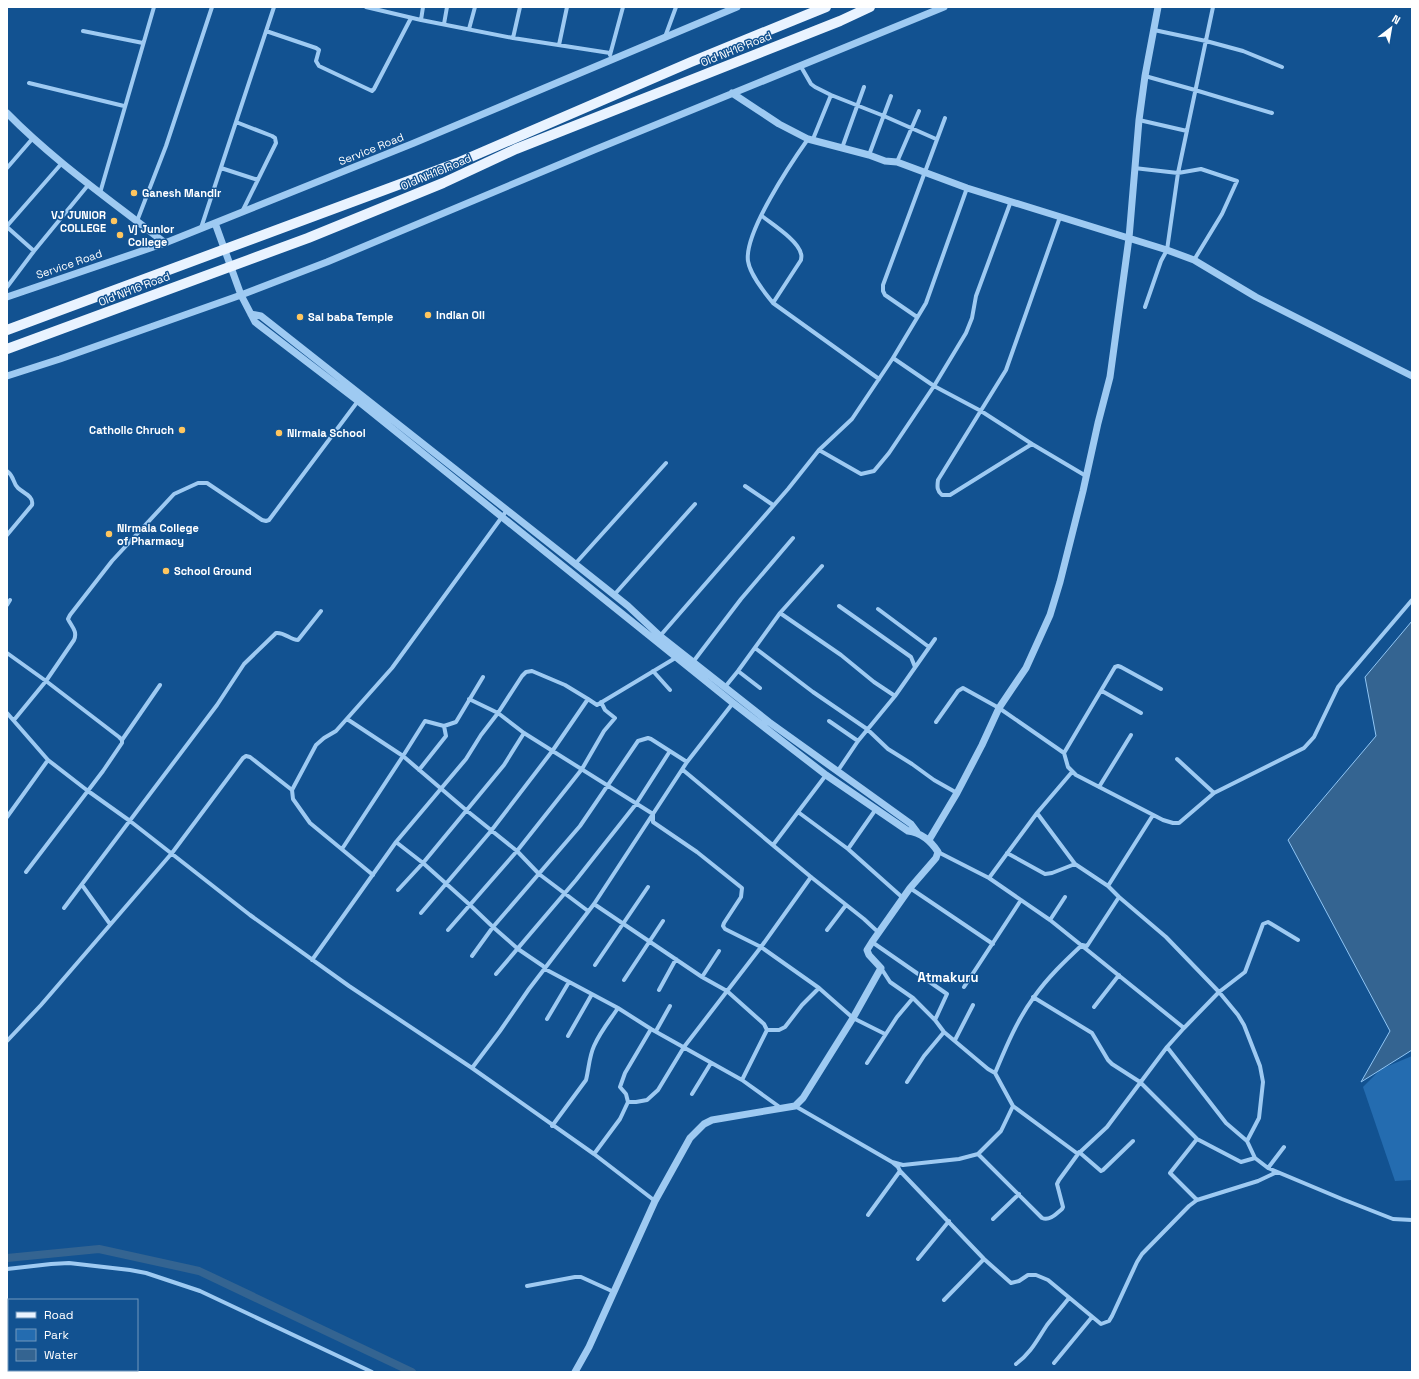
<svg xmlns="http://www.w3.org/2000/svg" width="1419" height="1379" font-family="'Space Grotesk',sans-serif">
  <style>
    .green { fill: #246cb0 }
    .water { fill: #346491; stroke: #90c6f5 }
    .lines { fill: none; stroke-linecap: round; stroke-linejoin: round }
    .canal { stroke: #346491; stroke-width: 8 }
    .minor { stroke: #9ecaf2; stroke-width: 4 }
    .tertiary { stroke: #9ecaf2; stroke-width: 7 }
    .primary { stroke: #e9f3ff; stroke-width: 10 }
    .poi-dot { fill: #ffc65f; stroke: #125291; stroke-width: 1.5 }
    .labels { text-anchor: middle; dominant-baseline: central; stroke-width: 3; stroke-linejoin: round; paint-order: stroke }
    .street-label { font-size: 11px; fill: #fff; stroke: #125291 }
    .poi-label { font-size: 11px; font-weight: bold; fill: #fff; stroke: #125291; text-anchor: start }
    .quarter-label { font-size: 13px; font-weight: bold; fill: #fff; stroke: #125291 }
  </style>
  <rect width="100%" height="100%" fill="#125291"/>
  <path class="green" d="M 1412,1056 L 1412,1180 L 1395,1181 L 1363,1087 L 1381,1069 Z"/>
  <path class="water" d="M 1412,621 L 1412,1050 L 1361,1082 L 1390,1031 L 1288,840 L 1376,736 L 1365,677 Z"/>
  <g class="lines">
    <path class="canal" d="M 7,1258 L 99,1249 L 199,1271 L 412,1372"/>
    <path class="minor" d="M 366,7 L 421,20 L 513,38 L 610,53
      M 421,20 L 423,7
      M 444,24 L 447,7
      M 469,29 L 475,7
      M 1154,30 L 1206,41 L 1243,51 L 1282,67
      M 83,31 L 143,43
      M 266,31 L 316,48 L 319,50 L 316,61 L 319,66 L 372,91 L 374,89 L 411,18
      M 665,37 L 676,7
      M 513,38 L 520,7
      M 559,45 L 567,7
      M 610,55 L 623,7
      M 800,65 L 811,84 L 815,87 L 831,95 L 884,116 L 936,139
      M 1145,76 L 1195,90 L 1272,113
      M 29,83 L 124,106
      M 1139,120 L 1187,131
      M 236,122 L 272,136 L 275,138 L 276,143 L 242,212
      M 808,139 C 791,163 744,233 748,261 C 750,275 765,293 773,303 L 879,379
      M 813,139 L 831,95
      M 842,148 L 864,87
      M 869,155 L 891,96
      M 897,162 L 919,111
      M 7,168 L 33,138
      M 221,168 L 258,180
      M 1134,168 L 1178,173 L 1201,169 L 1237,181 L 1222,214 L 1194,260
      M 100,193 L 154,7
      M 762,216 C 772,224 799,241 801,254 C 802,256 801,258 801,260 L 773,303
      M 137,221 L 166,146 L 212,7
      M 7,226 L 62,163
      M 7,227 L 34,251
      M 201,228 L 274,7
      M 7,287 L 34,251 L 89,184
      M 1145,307 L 1161,261 L 1167,250 L 1178,173 L 1213,7
      M 917,317 L 885,295 L 883,291 L 883,285 L 945,118
      M 893,358 L 934,386 L 981,411 L 1032,444 L 1086,476
      M 1032,444 L 950,495 L 942,495 C 937,491 937,487 938,480 L 1006,370 L 1060,217
      M 819,450 L 861,474 L 874,471 L 889,453 L 934,386 L 966,333 L 972,318 L 976,296 L 1011,201
      M 7,471 C 15,477 12,482 18,488 C 23,493 34,496 32,505 L 7,535
      M 745,486 L 773,505
      M 575,564 L 666,463
      M 614,595 L 695,504
      M 7,605 L 10,600
      M 839,606 L 911,657 L 915,667
      M 878,609 L 929,647
      M 780,613 L 841,655 L 874,682 L 895,696
      M 660,636 L 788,489 L 819,450 L 852,419 L 893,358 L 926,303 L 967,188
      M 755,648 L 813,692 L 867,729 L 888,749 L 912,764 L 934,780 L 957,793
      M 7,653 L 46,681 L 119,737 L 122,740 L 122,743 L 103,771 L 26,872
      M 693,662 L 741,599 L 793,538
      M 653,671 L 670,690
      M 738,671 L 760,688
      M 725,687 L 738,671 L 780,613 L 822,566
      M 1102,691 L 1141,713
      M 469,699 L 498,713 L 524,733 L 653,814 L 653,822 L 697,852 L 742,888 L 741,897 L 724,923 L 723,926 L 725,929 L 761,947 L 819,988 L 853,1018 L 885,1034
      M 7,713 L 48,760 L 88,791 L 130,821 L 250,915 L 349,986 L 472,1068 L 594,1154 L 655,1201
      M 347,719 L 403,756 L 466,810 L 517,851 L 539,874 L 588,911
      M 14,720 L 46,681 L 74,640 C 78,631 71,626 68,619 L 70,615 L 112,561 L 174,494 L 198,483 L 207,483 L 262,520 L 266,521 L 269,520 L 358,401
      M 829,721 L 858,741
      M 936,722 L 958,691 L 963,688 L 999,708 L 1064,753 L 1068,767 L 1076,775 L 1163,820 L 1173,823 L 1179,823 L 1214,793 L 1304,748 L 1314,737 L 1338,687 L 1412,600
      M 122,740 L 160,685
      M 1064,753 L 1115,667 L 1118,666 L 1121,667 L 1161,689
      M 1177,759 L 1214,793
      M 419,770 L 446,736 L 444,726 L 456,722 L 483,677
      M 683,770 L 811,877 L 864,919 L 878,932
      M 837,772 L 858,741 L 895,696 L 935,639
      M 1099,787 L 1131,735
      M 798,812 L 848,849 L 903,898
      M 1037,813 L 1075,864 L 1108,886 L 1119,897 L 1166,937 L 1219,992 L 1238,1015 L 1244,1025 L 1260,1066 L 1263,1082 L 1259,1118 L 1247,1141
      M 7,817 L 48,760
      M 396,842 L 423,863 L 470,905 L 493,927 L 518,949 L 543,966 L 545,969 L 618,1008 L 651,1029 L 742,1080 L 781,1108
      M 773,845 L 826,775
      M 342,849 L 403,756 L 425,721 L 444,726
      M 848,849 L 876,809
      M 938,852 L 989,878 L 1050,920 L 1184,1028
      M 1007,853 L 1045,874 L 1052,873 L 1075,864
      M 373,875 L 310,823 L 293,799 L 292,790 L 316,745 L 324,738 L 336,731 L 392,668 L 507,510
      M 989,878 L 1037,813 L 1072,772
      M 82,885 L 110,924
      M 1108,886 L 1153,815
      M 910,888 L 993,944
      M 398,890 L 423,863 L 504,765 L 524,733
      M 594,904 L 702,977 L 727,991 L 764,1024 L 767,1030 L 742,1080
      M 64,908 L 217,705 L 244,664 L 276,633 C 285,632 290,640 298,640 L 321,611
      M 421,913 L 491,831 L 553,750 L 588,699 L 597,705 L 677,657
      M 1050,920 L 1065,897
      M 448,930 L 517,851 L 582,769 L 604,731 L 615,718 L 605,710 L 601,702
      M 827,930 L 846,905
      M 872,942 L 947,994 L 935,1020
      M 472,956 L 493,927 L 580,826 L 638,741 L 648,738 L 651,739 L 687,762
      M 312,960 L 396,842 L 466,759 L 481,735 L 498,713 L 522,676 L 526,672 L 532,671 L 565,685 L 588,699
      M 595,965 L 648,887
      M 881,968 L 890,982 L 913,998 L 935,1020 L 944,1032 L 988,1069 L 995,1073 L 1013,1106 L 1078,1154 L 1107,1127 L 1167,1047 L 1184,1028 L 1219,992 L 1245,972 L 1263,924 L 1268,922 L 1298,940
      M 496,974 L 576,880 L 636,804 L 670,751
      M 702,977 L 719,951
      M 624,980 L 663,921
      M 964,987 L 1021,900
      M 659,990 L 676,959
      M 1033,997 L 1092,1033 L 1108,1060 L 1112,1064 L 1140,1082 L 1197,1139 L 1241,1162 L 1255,1158 L 1268,1168 L 1342,1199 L 1393,1219 L 1412,1220
      M 1094,1007 L 1119,975
      M 547,1019 L 569,982
      M 767,1030 L 779,1030 L 785,1027 L 802,1005 L 819,988
      M 656,1031 L 670,1006
      M 568,1036 L 592,994
      M 955,1040 L 973,1005
      M 7,1041 L 41,1005 L 172,853 L 243,758 L 246,756 L 250,757 L 292,790
      M 1167,1047 L 1226,1123 L 1247,1141 L 1255,1158
      M 867,1063 L 897,1017 L 913,998
      M 472,1068 L 500,1031 L 529,989 L 594,904 L 687,762 L 733,703
      M 995,1073 C 1006,1047 1017,1020 1034,997 C 1048,977 1065,961 1082,945 L 1087,946 L 1119,897
      M 907,1082 L 924,1056 L 944,1032
      M 692,1094 L 711,1063
      M 628,1102 L 636,1102 L 647,1100 L 658,1090 L 684,1047 L 761,947 L 811,877
      M 795,1106 L 892,1162 L 903,1165 L 959,1159 L 978,1154 L 1001,1131 L 1013,1106
      M 552,1126 L 586,1080 C 589,1068 589,1057 594,1046 C 600,1032 610,1020 618,1008
      M 1079,1152 L 1101,1171 L 1103,1170 L 1133,1141
      M 594,1154 L 620,1119 L 628,1102 L 626,1094 L 620,1087 L 625,1073 L 651,1029
      M 978,1154 L 1042,1218 C 1050,1221 1056,1214 1062,1209 L 1063,1207 L 1057,1184 L 1059,1180 L 1078,1154
      M 892,1162 L 898,1167 L 900,1171 L 984,1259 L 1011,1283 L 1019,1281 L 1028,1275 L 1036,1275 L 1048,1280 L 1101,1324 L 1109,1321 L 1112,1316 L 1137,1262 L 1142,1254 L 1189,1206 L 1197,1200 L 1258,1181 L 1277,1172
      M 1268,1168 L 1284,1147
      M 1197,1200 L 1170,1173 L 1197,1139
      M 868,1215 L 900,1171
      M 993,1219 L 1019,1194
      M 918,1259 L 949,1221
      M 7,1269 L 51,1264 L 69,1263 L 130,1270 L 146,1273 L 200,1291 L 372,1372
      M 527,1286 L 575,1277 L 581,1277 L 614,1292
      M 944,1300 L 984,1259
      M 1054,1363 L 1092,1317
      M 1016,1364 C 1031,1353 1037,1340 1047,1325 C 1054,1316 1062,1307 1069,1298"/>
    <path class="tertiary" d="M 732,93 L 779,124 L 808,139 L 869,155 L 885,161 L 897,162 L 967,188 L 1167,250 L 1194,260 L 1256,297 L 1412,376
      M 7,113 C 55,162 112,201 165,243
      M 215,223 L 241,295 L 255,322 L 358,401 L 733,703 L 826,775 L 908,831 C 922,833 931,841 938,852 L 936,858 L 910,888 L 872,942 L 867,950 L 869,955 L 881,968 L 853,1018 L 803,1098 L 795,1106 L 712,1120 L 704,1124 L 690,1138 L 655,1201 L 589,1347 L 575,1372
      M 7,297 L 165,243 L 414,143 L 737,7
      M 251,314 L 261,316 L 569,559 L 628,606 L 660,636 L 769,722 L 911,824 L 917,832
      M 7,376 L 60,359 L 241,295 L 327,262 L 594,150 L 944,7
      M 929,840 L 957,793 L 982,745 L 999,708 L 1026,668 L 1050,615 L 1060,582 L 1083,491 L 1098,423 L 1110,377 L 1129,238 L 1139,120 L 1145,76 L 1158,7"/>
    <path class="primary" d="M 7,330 L 457,163 L 691,62 L 826,7
      M 7,349 L 308,238 L 443,183 L 516,149 L 840,21 L 870,7
      M 7,1333 L 9,1337
      M 25,1370 L 26,1372"/>
  </g>
  <g class="poi-dot">
    <circle cx="134" cy="193" r="4"/>
    <circle cx="114" cy="221" r="4"/>
    <circle cx="120" cy="235" r="4"/>
    <circle cx="428" cy="315" r="4"/>
    <circle cx="300" cy="317" r="4"/>
    <circle cx="182" cy="430" r="4"/>
    <circle cx="279" cy="433" r="4"/>
    <circle cx="109" cy="534" r="4"/>
    <circle cx="166" cy="571" r="4"/>
  </g>
  <g class="labels">
    <g class="street-label">
      <text transform="translate(736 49) rotate(-22)">Old NH16 Road</text>
      <text transform="translate(371 149) rotate(-22)">Service Road</text>
      <text transform="translate(436 172) rotate(-23)">Old NH16 Road</text>
      <text transform="translate(69 264) rotate(-19)">Service Road</text>
      <text transform="translate(134 289) rotate(-21)">Old NH16 Road</text>
    </g>
    <g class="poi-label">
      <text x="142" y="193">Ganesh Mandir</text>
      <text x="106" y="215" text-anchor="end">VJ JUNIOR<tspan x="106" dy="13">COLLEGE</tspan></text>
      <text x="128" y="229">Vj Junior<tspan x="128" dy="13">College</tspan></text>
      <text x="436" y="315">Indian Oil</text>
      <text x="308" y="317">Sai baba Temple</text>
      <text x="174" y="430" text-anchor="end">Catholic Chruch</text>
      <text x="287" y="433">Nirmala School</text>
      <text x="117" y="528">Nirmala College<tspan x="117" dy="13">of Pharmacy</tspan></text>
      <text x="174" y="571">School Ground</text>
    </g>
    <g class="quarter-label">
      <text x="948" y="977">Atmakuru</text>
    </g>
  </g>
  <rect width="1419" height="1379" fill="none" stroke="#ffffff" stroke-width="16"/>
  <rect x="8" y="1299" width="130" height="72" fill="#125291" stroke="#7197bd"/>
  <rect x="16" y="1312" width="20" height="6" fill="#e9f3ff" stroke="#7197bd"/>
  <text x="44" y="1319" font-size="12" fill="#ffffff">Road</text>
  <rect x="16" y="1329" width="20" height="12" fill="#246cb0" stroke="#7197bd"/>
  <text x="44" y="1339" font-size="12" fill="#ffffff">Park</text>
  <rect x="16" y="1349" width="20" height="12" fill="#346491" stroke="#7197bd"/>
  <text x="44" y="1359" font-size="12" fill="#ffffff">Water</text>
  <g transform="translate(1391 28) rotate(31)" stroke="#125291" stroke-width="3" paint-order="stroke">
  <path d="M0-3L7 15L0 10L-7 15Z" fill="#ffffff"/>
  <text y="-6" font-size="11" font-weight="bold" text-anchor="middle" fill="#ffffff">N</text>
  </g>
</svg>
